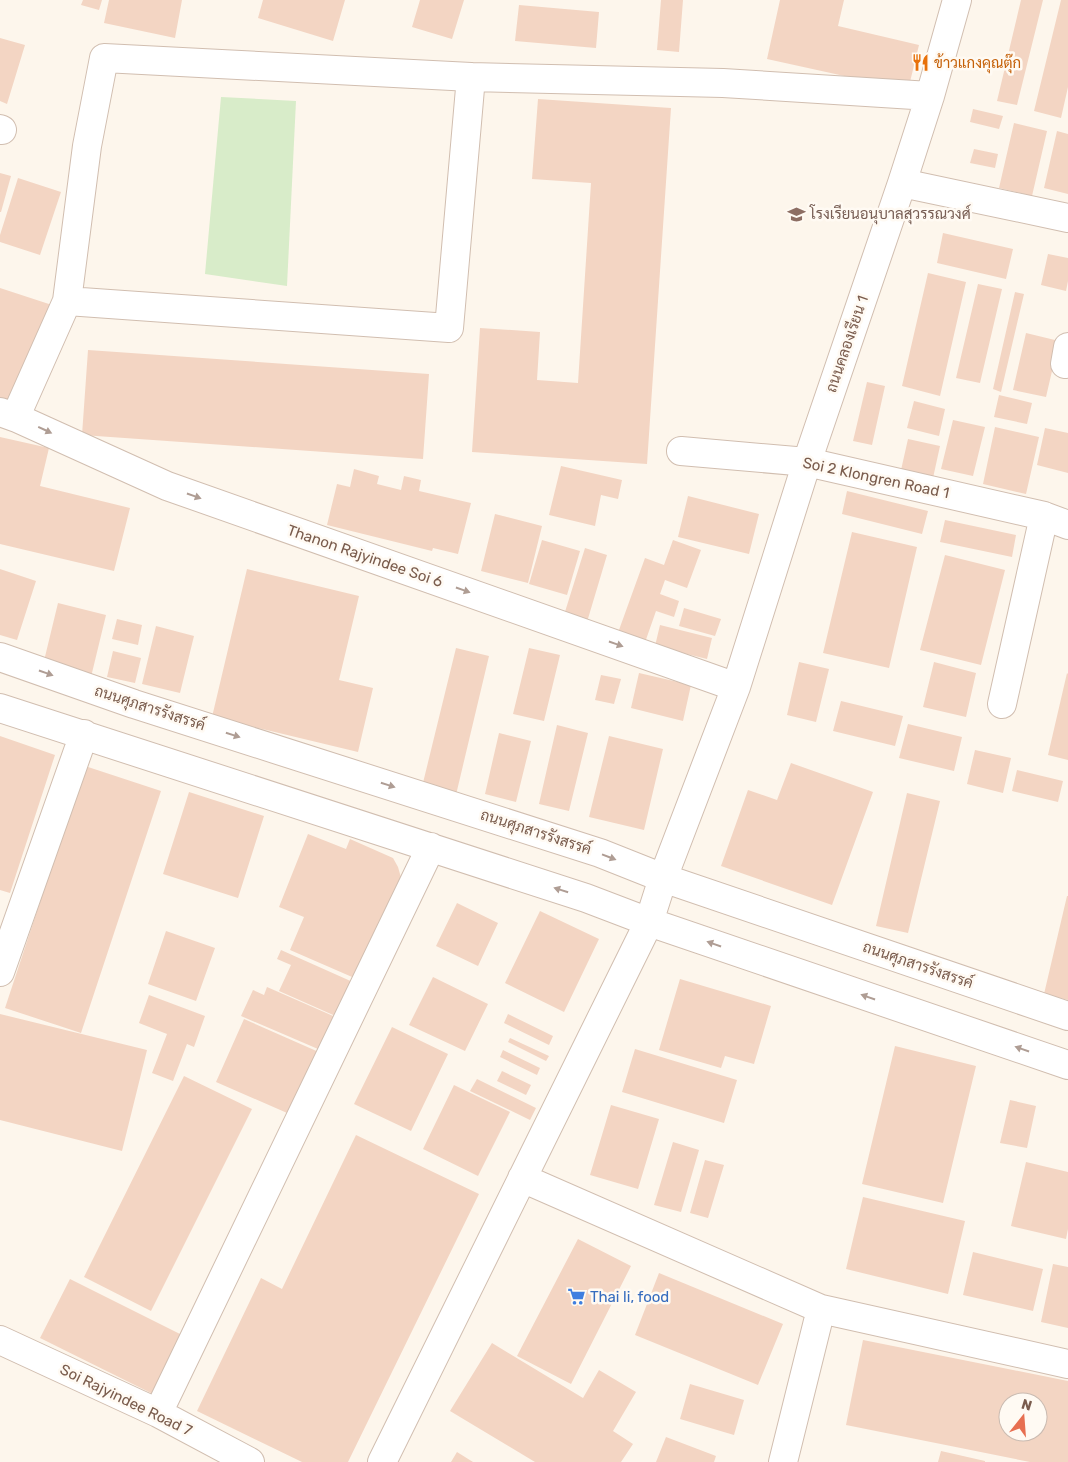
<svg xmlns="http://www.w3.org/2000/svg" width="1068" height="1462" font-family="Rubik,Sarabun,sans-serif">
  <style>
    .green { fill: #d8ecc9 }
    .building { fill: #f3d5c3; fill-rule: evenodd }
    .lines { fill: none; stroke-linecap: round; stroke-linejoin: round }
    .minor-casing { stroke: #d1beb0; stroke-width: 30 }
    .minor { stroke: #fff; stroke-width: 28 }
    .oneway { fill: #af9d94 }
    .labels { text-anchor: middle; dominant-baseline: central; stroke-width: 5; stroke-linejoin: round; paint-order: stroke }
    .food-label { font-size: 15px; fill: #c56008; stroke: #fffaf3; text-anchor: start }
    .education-label { font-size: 15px; fill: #785e54; stroke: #fffaf3; text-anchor: start }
    .street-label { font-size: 15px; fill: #7a5c4d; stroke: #fffaf3 }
    .shop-label { font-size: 15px; fill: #366cbe; stroke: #fffaf3; text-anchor: start }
  </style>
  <rect width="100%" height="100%" fill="#fdf6ec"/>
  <path class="green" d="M 221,97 L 296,101 L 287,286 L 205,274 Z"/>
  <path class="building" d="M 83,0 L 102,0 L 99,10 L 81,5 Z
    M 109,0 L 182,0 L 175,38 L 104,23 Z
    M 263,0 L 345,0 L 333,41 L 258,18 Z
    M 420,0 L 464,0 L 452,39 L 412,27 Z
    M 661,0 L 683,0 L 679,52 L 657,50 Z
    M 780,0 L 844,0 L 838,26 L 919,45 L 908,90 L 767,59 Z
    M 1021,0 L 1043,0 L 1017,105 L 997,101 Z
    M 1061,0 L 1068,0 L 1068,87 L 1061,118 L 1034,111 Z
    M 519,5 L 599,12 L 596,48 L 515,41 Z
    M 0,38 L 25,45 L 7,104 L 0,101 Z
    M 538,99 L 671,108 L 647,464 L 472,452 L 480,328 L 540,332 L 537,380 L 578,383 L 591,183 L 532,179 Z
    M 973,109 L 1003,116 L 999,129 L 970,122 Z
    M 1014,123 L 1047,131 L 1032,196 L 999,188 Z
    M 1057,131 L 1068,134 L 1068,194 L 1044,188 Z
    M 974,149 L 998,154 L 995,168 L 970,163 Z
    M 0,173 L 11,176 L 1,212 L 0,212 Z
    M 18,178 L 61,192 L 40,255 L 0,242 L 0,235 Z
    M 943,233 L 1013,249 L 1006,279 L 937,263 Z
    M 1048,254 L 1068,258 L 1068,281 L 1066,291 L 1041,285 Z
    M 928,273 L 966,282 L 940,396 L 902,386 Z
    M 978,284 L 1002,289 L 980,383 L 956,378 Z
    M 0,288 L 52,305 L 15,414 L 0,409 Z
    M 1015,292 L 1024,294 L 1001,392 L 993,389 Z
    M 1026,333 L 1059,341 L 1046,397 L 1013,390 Z
    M 88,350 L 429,374 L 423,459 L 82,435 Z
    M 867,382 L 885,386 L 872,445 L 853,441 Z
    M 999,395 L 1032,403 L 1027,424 L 994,417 Z
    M 914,401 L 945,409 L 939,436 L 907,428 Z
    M 953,420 L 985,427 L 973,476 L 941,469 Z
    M 995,427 L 1039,437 L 1026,494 L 983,484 Z
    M 1045,428 L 1068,433 L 1068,473 L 1037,465 Z
    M 0,437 L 49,448 L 40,486 L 130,508 L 114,571 L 0,544 Z
    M 908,439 L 940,446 L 933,478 L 901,470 Z
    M 561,466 L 622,480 L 618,499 L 601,495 L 595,526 L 549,515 Z
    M 354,469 L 379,476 L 377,484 L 401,490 L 404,476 L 421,480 L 419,491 L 471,503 L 458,554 L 433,548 L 432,551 L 327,525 L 337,484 L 350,487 Z
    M 847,491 L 928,511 L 922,534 L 842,514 Z
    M 688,496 L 759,514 L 749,554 L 678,537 Z
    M 495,514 L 542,526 L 528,583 L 481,571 Z
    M 945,520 L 1016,535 L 1012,557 L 940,542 Z
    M 852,532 L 917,547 L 889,668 L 823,653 Z
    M 542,540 L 580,551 L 567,595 L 529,584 Z
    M 673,540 L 701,550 L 687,588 L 665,580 L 660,594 L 679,601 L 674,617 L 656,611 L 642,651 L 615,641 L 645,558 L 664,565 Z
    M 585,548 L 607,555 L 587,622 L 564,615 Z
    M 945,555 L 1005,570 L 981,665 L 920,650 Z
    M 0,569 L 36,581 L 17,640 L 0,635 Z
    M 247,569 L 359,596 L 339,680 L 373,688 L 358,752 L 212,717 Z
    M 58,603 L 106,615 L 91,677 L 43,665 Z
    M 684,608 L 721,619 L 715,636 L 679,626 Z
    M 117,619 L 142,625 L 138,645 L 112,639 Z
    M 660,625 L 712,638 L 707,659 L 655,646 Z
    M 156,626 L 194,636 L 180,693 L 142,684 Z
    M 456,648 L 489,656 L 455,799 L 421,791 Z
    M 529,648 L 560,655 L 544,721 L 513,714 Z
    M 113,651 L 141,658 L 135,683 L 107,677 Z
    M 799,662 L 829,669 L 816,722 L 787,715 Z
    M 934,662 L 976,673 L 966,717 L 923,707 Z
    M 639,673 L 691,685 L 683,721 L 631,708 Z
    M 1067,673 L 1068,674 L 1068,760 L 1048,755 Z
    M 601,675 L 621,679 L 614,704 L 595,700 Z
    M 841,701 L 903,716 L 895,746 L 833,731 Z
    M 908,724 L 962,737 L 954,771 L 899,758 Z
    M 557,725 L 588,733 L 569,811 L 539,804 Z
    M 499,733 L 531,741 L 516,802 L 485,794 Z
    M 0,736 L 55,755 L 10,893 L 0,890 Z
    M 609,736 L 663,749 L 644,830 L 589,817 Z
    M 975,750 L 1011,758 L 1003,793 L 967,784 Z
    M 791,763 L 873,792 L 832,905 L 721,866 L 748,790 L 777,800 Z
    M 85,766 L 161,791 L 81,1033 L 5,1008 Z
    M 1017,770 L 1063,781 L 1058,802 L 1012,791 Z
    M 189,792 L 264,816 L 238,898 L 163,874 Z
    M 907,793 L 940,801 L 908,933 L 876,926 Z
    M 308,834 L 346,849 L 350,839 L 393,858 L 398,867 L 402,881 L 359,980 L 290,950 L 304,917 L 279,907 Z
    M 1067,896 L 1068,896 L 1068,1000 L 1044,994 Z
    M 457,903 L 498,923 L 478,966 L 436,946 Z
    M 540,911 L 599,939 L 564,1012 L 505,983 Z
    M 166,931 L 215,948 L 196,1001 L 148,984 Z
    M 281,950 L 355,983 L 340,1018 L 279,991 L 291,965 L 277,959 Z
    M 433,977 L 488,1004 L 465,1051 L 409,1025 Z
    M 680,979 L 771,1006 L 754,1064 L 725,1056 L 721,1068 L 659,1050 Z
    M 267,987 L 340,1019 L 325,1052 L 241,1016 L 253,990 L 264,995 Z
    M 149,995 L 205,1016 L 194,1047 L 187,1044 L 173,1081 L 152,1073 L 167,1034 L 139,1023 Z
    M 0,1014 L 147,1050 L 122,1151 L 0,1120 Z
    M 508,1014 L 553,1036 L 549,1045 L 504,1023 Z
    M 244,1019 L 321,1053 L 294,1116 L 216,1082 Z
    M 392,1027 L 448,1054 L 411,1131 L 354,1104 Z
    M 510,1038 L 549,1056 L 546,1061 L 508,1042 Z
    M 895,1046 L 976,1066 L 943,1203 L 862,1184 Z
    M 635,1049 L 737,1080 L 724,1123 L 622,1092 Z
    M 503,1050 L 540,1068 L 537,1075 L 500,1057 Z
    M 502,1071 L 531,1085 L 526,1095 L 497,1081 Z
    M 184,1076 L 252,1109 L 151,1311 L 84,1277 Z
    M 477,1079 L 536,1108 L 530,1120 L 470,1091 Z
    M 454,1085 L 510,1112 L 478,1176 L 423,1149 Z
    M 1010,1100 L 1036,1106 L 1027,1148 L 1000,1143 Z
    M 611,1105 L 659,1119 L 638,1189 L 590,1175 Z
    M 356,1135 L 479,1194 L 348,1462 L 302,1462 L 197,1411 L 261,1278 L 282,1289 Z
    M 673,1142 L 699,1150 L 681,1212 L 654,1205 Z
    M 705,1160 L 724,1165 L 708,1218 L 690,1213 Z
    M 1026,1162 L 1068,1172 L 1068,1229 L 1066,1239 L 1011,1226 Z
    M 863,1197 L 965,1221 L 948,1294 L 846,1269 Z
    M 578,1239 L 631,1266 L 571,1384 L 517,1356 Z
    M 973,1252 L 1043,1269 L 1033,1311 L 963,1295 Z
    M 1053,1264 L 1068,1267 L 1068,1328 L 1041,1322 Z
    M 659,1273 L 783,1324 L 758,1385 L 635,1335 Z
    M 70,1279 L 190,1339 L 161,1398 L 40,1338 Z
    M 863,1340 L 1068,1381 L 1068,1462 L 1030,1462 L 846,1425 ZM 1008,1402 L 1038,1402 L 1038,1432 L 1008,1432 Z
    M 492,1343 L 583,1398 L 599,1370 L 636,1392 L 613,1431 L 633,1444 L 621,1462 L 535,1462 L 450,1411 Z
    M 690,1384 L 744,1400 L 734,1435 L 680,1419 Z
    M 666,1437 L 716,1456 L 714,1462 L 656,1462 Z
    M 941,1451 L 985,1461 L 985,1462 L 938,1462 Z
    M 457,1452 L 473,1462 L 451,1462 Z"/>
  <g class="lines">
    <defs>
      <path id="minor" d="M 0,129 L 2,130
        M 902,183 L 1068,218
        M 67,301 L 449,328 L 471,77
        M 1065,364 L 1068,347
        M 0,412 L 17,418 L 167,486 L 736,687
        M 17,418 L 19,409 L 67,301 L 87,146 L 104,58 L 471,77 L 723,83 L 930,96
        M 681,451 L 807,462 L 1044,516 L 1068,525
        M 0,657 L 134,704 L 600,853 L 663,878 L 1068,1016
        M 1002,704 L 1044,516
        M 0,708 L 586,898 L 649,922 L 1068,1065
        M 0,972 L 84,734
        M 522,1178 L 821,1309 L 1068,1364
        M 0,1340 L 158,1413 L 250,1462
        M 158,1413 L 431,847
        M 382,1462 L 649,922 L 663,878 L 736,687 L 807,462 L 902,183 L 930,96 L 957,0
        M 783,1462 L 821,1309"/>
    </defs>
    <use href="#minor" class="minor-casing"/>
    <use href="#minor" class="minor"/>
  </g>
  <defs><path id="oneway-solid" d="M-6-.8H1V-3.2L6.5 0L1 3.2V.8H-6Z" transform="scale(1.25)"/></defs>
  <g class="oneway">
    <use href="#oneway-solid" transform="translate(45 430) rotate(25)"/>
    <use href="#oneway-solid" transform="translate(194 496) rotate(19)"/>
    <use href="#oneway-solid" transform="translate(463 590) rotate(19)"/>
    <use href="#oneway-solid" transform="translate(616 644) rotate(19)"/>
    <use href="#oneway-solid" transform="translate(46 673) rotate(19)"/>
    <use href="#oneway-solid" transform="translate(233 735) rotate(18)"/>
    <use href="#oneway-solid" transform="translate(388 785) rotate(18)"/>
    <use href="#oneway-solid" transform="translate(609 857) rotate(21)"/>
    <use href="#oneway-solid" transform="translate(561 890) rotate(-162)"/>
    <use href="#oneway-solid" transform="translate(714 944) rotate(-161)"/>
    <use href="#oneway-solid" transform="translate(868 997) rotate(-161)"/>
    <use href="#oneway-solid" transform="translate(1022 1049) rotate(-161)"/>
  </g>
  <defs>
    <symbol id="restaurant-bare" viewBox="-9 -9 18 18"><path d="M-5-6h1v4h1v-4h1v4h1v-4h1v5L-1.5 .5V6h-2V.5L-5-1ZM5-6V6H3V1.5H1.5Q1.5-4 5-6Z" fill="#e8710a" stroke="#fffaf3" stroke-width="2.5" paint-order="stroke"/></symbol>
    <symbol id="school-bare" viewBox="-9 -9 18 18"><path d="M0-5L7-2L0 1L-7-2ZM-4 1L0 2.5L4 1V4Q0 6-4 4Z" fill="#8d6e63" stroke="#fffaf3" stroke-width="2.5" paint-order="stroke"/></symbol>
    <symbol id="supermarket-bare" viewBox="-9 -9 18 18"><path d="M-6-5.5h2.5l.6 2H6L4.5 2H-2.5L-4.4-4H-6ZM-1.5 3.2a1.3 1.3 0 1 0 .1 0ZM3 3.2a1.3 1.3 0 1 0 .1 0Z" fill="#3f7fe0" stroke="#fffaf3" stroke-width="2.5" paint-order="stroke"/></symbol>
  </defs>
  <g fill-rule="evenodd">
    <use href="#restaurant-bare" x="908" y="50" width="25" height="25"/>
    <use href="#school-bare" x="784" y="202" width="25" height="25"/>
    <use href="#supermarket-bare" x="564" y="1284" width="25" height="25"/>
  </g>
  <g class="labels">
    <g class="food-label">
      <text x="934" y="63">ข้าวแกงคุณตุ๊ก</text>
    </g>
    <g class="education-label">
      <text x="810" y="214">โรงเรียนอนุบาลสุวรรณวงศ์</text>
    </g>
    <g class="street-label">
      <text transform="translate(847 344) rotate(-71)">ถนนคลองเรียน 1</text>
      <text transform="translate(876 478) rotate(12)">Soi 2 Klongren Road 1</text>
      <text transform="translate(365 556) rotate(19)">Thanon Rajyindee Soi 6</text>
      <text transform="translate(150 708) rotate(18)">ถนนศุภสารรังสรรค์</text>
      <text transform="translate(536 832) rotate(18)">ถนนศุภสารรังสรรค์</text>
      <text transform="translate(918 965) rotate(19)">ถนนศุภสารรังสรรค์</text>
      <text transform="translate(126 1400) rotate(26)">Soi Rajyindee Road 7</text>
    </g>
    <g class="shop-label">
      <text x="590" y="1297">Thai li, food</text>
    </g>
  </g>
  <g transform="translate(1023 1417) rotate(17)"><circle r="24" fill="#fffaf3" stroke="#cabbb1"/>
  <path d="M0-4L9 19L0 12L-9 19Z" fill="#e76f51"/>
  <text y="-8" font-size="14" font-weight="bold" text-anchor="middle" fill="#7a5c4d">N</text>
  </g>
</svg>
